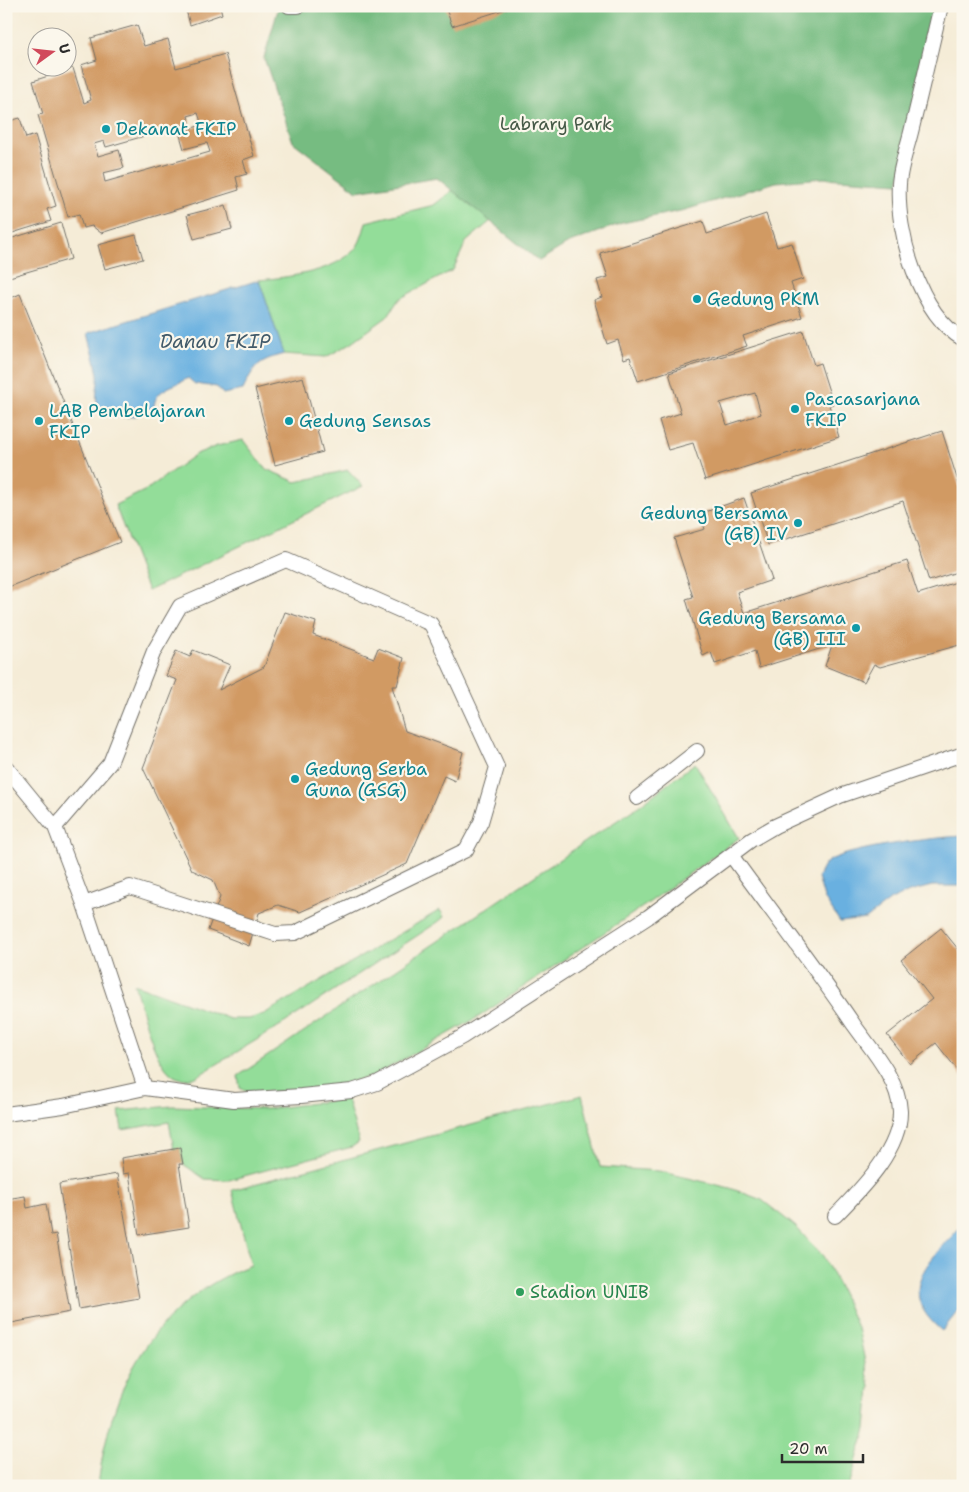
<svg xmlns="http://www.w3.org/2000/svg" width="969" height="1492" font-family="'Shantell Sans',sans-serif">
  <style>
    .green { fill: #93dd99; stroke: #5f8462 }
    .forest { fill: #76bc81; stroke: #507456 }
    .water { fill: #69b0e0; stroke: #4a6e86 }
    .building { fill: #d19a64; fill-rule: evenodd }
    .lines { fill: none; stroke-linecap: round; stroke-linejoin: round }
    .service-casing { stroke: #726f67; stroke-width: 16 }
    .service { stroke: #fff; stroke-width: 14 }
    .culture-dot { fill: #0f9aa8; stroke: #fbf7ec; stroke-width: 2 }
    .leisure-dot { fill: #2e9e5b; stroke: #fbf7ec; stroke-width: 2 }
    .labels { text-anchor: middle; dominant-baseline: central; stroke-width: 4.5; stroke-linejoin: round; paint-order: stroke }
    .park-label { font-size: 18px; fill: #455846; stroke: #fbf7ec }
    .culture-label { font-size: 18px; fill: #0d838f; stroke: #fbf7ec; text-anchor: start }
    .leisure-label { font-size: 18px; fill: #27864d; stroke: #fbf7ec; text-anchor: start }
    .water-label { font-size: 19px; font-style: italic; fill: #415a6a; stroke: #fbf7ec }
  </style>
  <rect width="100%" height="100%" fill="#fbf7ec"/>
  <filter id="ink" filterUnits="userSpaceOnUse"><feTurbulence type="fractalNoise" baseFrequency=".02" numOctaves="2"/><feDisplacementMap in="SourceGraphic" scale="10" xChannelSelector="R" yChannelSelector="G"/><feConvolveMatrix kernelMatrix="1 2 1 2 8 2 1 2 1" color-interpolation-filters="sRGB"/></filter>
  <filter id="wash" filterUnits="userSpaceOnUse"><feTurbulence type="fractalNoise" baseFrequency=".0096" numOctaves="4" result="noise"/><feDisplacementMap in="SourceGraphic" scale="20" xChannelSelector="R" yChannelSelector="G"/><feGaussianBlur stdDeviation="1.12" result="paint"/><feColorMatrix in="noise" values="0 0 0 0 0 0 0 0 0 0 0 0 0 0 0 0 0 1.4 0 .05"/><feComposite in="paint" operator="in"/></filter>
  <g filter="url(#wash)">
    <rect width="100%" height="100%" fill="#f5ecd7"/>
    <path class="green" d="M 478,170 L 537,182 L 466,242 L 453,270 L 399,299 L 387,317 L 351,343 L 326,357 L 284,354 L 259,280 C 288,277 328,273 351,253 C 360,246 363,233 366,222 L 434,205 Z
      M 243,440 L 266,469 L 296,482 L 348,470 L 363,486 L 148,591 L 115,505 L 146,490 L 196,454 L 217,446 Z
      M 695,763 L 739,838 L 647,904 L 480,1016 L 374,1076 L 317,1090 L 255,1092 L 245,1091 L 240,1088 L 238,1076 L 640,805 Z
      M 440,910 L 444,917 L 438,922 L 286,1022 L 196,1077 C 188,1079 181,1080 174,1076 C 153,1063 142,1007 134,984 L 230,1019 L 249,1019 L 264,1014 Z
      M 582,1095 L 600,1167 L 659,1171 L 730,1188 L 762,1200 L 795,1226 L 823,1256 L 842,1293 L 859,1332 L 870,1387 L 866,1429 L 849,1486 L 98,1486 C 110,1387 153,1302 251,1265 L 232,1190 Z
      M 347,1099 L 359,1142 L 352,1147 L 229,1180 L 205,1179 L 183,1164 L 180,1148 L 174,1149 L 169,1122 L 122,1130 L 119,1111 L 172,1106 L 266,1109 Z"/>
    <path class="forest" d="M 279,6 L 941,6 L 899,183 L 824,178 L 776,182 L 685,210 L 622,223 L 567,244 L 539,261 L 437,178 L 357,191 L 293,142 L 264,58 Z"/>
    <path class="water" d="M 259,280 L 284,354 C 257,361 255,365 243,390 L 223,394 L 217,387 L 195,384 L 188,378 C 174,387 155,388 154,407 C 142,419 102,424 97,402 C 95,394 99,383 98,375 C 96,361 91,347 88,333 Z
      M 963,836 L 963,886 L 932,886 L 909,892 L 891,900 L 866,919 L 840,922 L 824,898 L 818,877 C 820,873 823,866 826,863 C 843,848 938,837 963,836 Z
      M 963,1224 L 963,1305 L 942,1331 C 892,1289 931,1260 963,1224 Z"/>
    <g id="blocks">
      <path class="building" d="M 185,6 L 220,6 L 222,14 L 190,25 Z
        M 445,6 L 512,6 L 512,7 L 452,26 Z
        M 137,25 L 144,46 L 168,39 L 176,68 L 225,54 L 254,156 L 243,160 L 247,174 L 236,177 L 239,190 L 101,233 L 92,226 L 83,228 L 79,214 L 68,217 L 38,115 L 43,114 L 33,81 L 73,68 L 84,103 L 91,100 L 81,65 L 97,60 L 91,38 ZM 198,113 L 202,125 L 179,132 L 184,149 L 207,143 L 210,152 L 105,182 L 103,173 L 124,168 L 119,150 L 98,156 L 94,144 L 104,141 L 106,147 L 190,123 L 188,116 Z
        M 20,118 L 26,138 L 35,135 L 56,206 L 47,209 L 51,221 L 6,235 L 6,122 Z
        M 226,205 L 232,229 L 194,239 L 187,215 Z
        M 766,214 L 777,247 L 792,243 L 803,279 L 791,283 L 802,317 L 743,336 L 747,346 L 638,381 L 630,357 L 624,359 L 618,340 L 607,344 L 594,300 L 602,297 L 597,280 L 608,277 L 600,253 L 703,221 L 707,234 Z
        M 61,223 L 71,259 L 6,278 L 6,240 Z
        M 136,235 L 143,259 L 105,269 L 98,245 Z
        M 20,294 L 120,542 L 6,588 L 6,300 Z
        M 803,331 L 814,365 L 820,363 L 833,404 L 829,405 L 839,437 L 705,480 L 693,443 L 668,450 L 659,420 L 681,413 L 669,373 ZM 755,393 L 761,414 L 727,425 L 720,403 Z
        M 303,377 L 323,452 L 275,465 L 255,389 Z
        M 942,431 L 963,497 L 963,570 L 929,581 L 903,501 L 768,545 L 751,493 Z
        M 744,498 L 772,580 L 737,592 L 744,613 L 907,561 L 918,594 L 963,580 L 963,644 L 880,667 L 874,664 L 864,682 L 825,666 L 832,645 L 759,668 L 755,651 L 715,664 L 711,652 L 703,656 L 686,599 L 693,597 L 674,538 L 705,529 L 700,514 Z
        M 285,612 L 316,622 L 313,635 L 374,658 L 378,648 L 404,658 L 397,686 L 392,686 L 405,731 L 463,752 L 455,781 L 444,776 L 407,864 L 300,912 L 278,905 L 259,913 L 249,946 L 208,930 L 220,897 L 213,880 L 192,870 L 143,768 L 177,680 L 166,676 L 176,651 L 190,657 L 193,650 L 230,665 L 219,690 L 264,667 Z
        M 941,928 L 963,955 L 963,1017 L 959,1020 L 963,1024 L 963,1077 L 936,1043 L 910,1064 L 887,1035 L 932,999 L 901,960 Z
        M 180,1148 L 183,1164 L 179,1164 L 189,1227 L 139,1235 L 129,1173 L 123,1174 L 121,1158 Z
        M 117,1174 L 139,1298 L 79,1309 L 59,1184 Z
        M 25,1196 L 27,1208 L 46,1204 L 51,1235 L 56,1234 L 70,1312 L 6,1324 L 6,1199 Z"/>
    </g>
  </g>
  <g filter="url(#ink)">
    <use href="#blocks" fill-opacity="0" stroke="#726f67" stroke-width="1"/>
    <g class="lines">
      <defs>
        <path id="service" d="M 289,6 L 298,6
          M 941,6 C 931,47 922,88 912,128 C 908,146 900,166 899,184 C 896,232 919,314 963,339
          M 6,767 L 55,827 L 84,904 L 145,1088 L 234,1100 L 301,1096 L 352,1091 L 377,1083 L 462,1037 L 648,917 L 751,840 L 775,826 L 840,796 L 963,754
          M 637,798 L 697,751
          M 55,827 L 110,763 L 154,651 L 180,606 L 286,560 L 431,624 L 497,767 L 481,822 L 466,850 L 295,933 L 275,934 L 130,887 L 84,904
          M 731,855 C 772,912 815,967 854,1025 C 871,1049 899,1080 900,1111 C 901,1150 860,1190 835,1216
          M 6,1114 L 63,1106 L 145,1088"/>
      </defs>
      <use href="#service" class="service-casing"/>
      <use href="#service" class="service"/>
    </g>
  </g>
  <g class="culture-dot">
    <circle cx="106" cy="129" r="5"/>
    <circle cx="697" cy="299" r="5"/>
    <circle cx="795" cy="409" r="5"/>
    <circle cx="39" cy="421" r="5"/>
    <circle cx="289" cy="421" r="5"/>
    <circle cx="798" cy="523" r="5"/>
    <circle cx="856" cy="628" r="5"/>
    <circle cx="295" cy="779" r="5"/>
  </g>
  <circle class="leisure-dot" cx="520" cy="1292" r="5"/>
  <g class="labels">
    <g class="park-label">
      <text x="556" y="124">Labrary Park</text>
    </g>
    <g class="culture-label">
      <text x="116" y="129">Dekanat FKIP</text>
      <text x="707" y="299">Gedung PKM</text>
      <text x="805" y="399">Pascasarjana<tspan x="805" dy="21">FKIP</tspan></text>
      <text x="49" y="411">LAB Pembelajaran<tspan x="49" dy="21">FKIP</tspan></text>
      <text x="299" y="421">Gedung Sensas</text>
      <text x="788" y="513" text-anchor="end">Gedung Bersama<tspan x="788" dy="21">(GB) IV</tspan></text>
      <text x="846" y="618" text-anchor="end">Gedung Bersama<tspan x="846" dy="21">(GB) III</tspan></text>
      <text x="305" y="769">Gedung Serba<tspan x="305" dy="21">Guna (GSG)</tspan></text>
    </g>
    <g class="leisure-label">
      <text x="530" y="1292">Stadion UNIB</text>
    </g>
    <g class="water-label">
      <text x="215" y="341">Danau FKIP</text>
    </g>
  </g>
  <rect width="969" height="1492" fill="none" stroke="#fbf7ec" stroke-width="25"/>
  <g transform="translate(52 52) rotate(75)"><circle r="24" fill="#fbf7ec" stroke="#a8a59f"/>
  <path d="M0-4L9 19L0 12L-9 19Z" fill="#d1495b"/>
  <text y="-8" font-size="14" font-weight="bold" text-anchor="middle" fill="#2b2b2b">U</text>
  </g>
  <path d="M782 1454v8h81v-8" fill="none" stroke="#2b2b2b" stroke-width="2.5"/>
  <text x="789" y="1454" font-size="15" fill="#2b2b2b" stroke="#fbf7ec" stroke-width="4" paint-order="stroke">20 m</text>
</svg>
